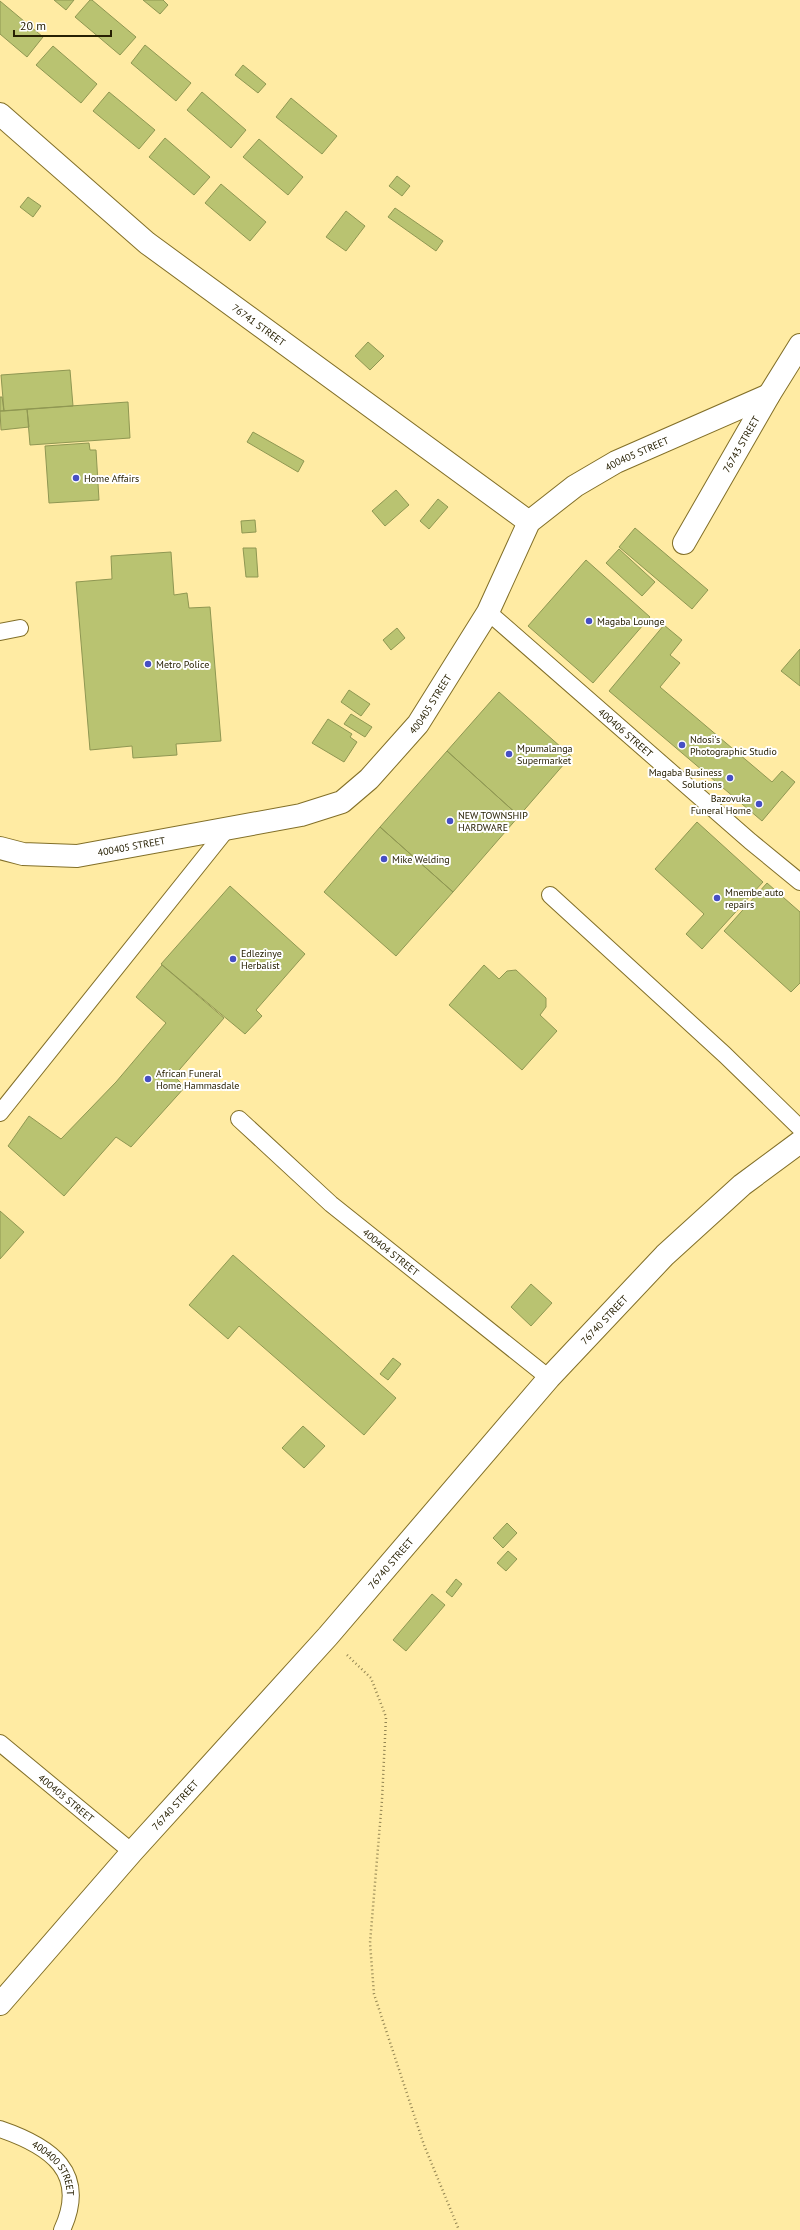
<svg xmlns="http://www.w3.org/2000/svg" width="800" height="2230" font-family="'PT Sans',sans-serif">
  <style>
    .building { fill: #b9c371; stroke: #8f9752 }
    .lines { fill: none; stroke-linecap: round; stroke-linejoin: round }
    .service-casing { stroke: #826f28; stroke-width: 18 }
    .minor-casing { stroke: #826f28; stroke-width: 24 }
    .path { stroke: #928452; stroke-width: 2.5; stroke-dasharray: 1 3; stroke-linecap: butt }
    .service { stroke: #fff; stroke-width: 16 }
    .minor { stroke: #fff; stroke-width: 22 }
    .poi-dot { fill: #464fc4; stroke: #fff; stroke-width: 1.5 }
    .labels { text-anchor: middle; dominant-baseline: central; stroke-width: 4; stroke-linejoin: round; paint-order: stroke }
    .street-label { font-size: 10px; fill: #272003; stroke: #fff }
    .poi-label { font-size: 10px; fill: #272003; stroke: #fff; text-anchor: start }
  </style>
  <rect width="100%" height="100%" fill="#ffeba3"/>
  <path class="building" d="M 54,0 L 74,0 L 66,10 Z
    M 90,0 L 92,0 L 136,37 L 120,55 L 75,17 Z
    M 143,0 L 163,0 L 168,5 L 160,14 Z
    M 0,1 L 43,37 L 27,57 L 0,34 Z
    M 145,45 L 191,83 L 176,101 L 131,63 Z
    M 53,46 L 97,84 L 81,103 L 36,65 Z
    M 243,65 L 266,84 L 258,93 L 235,75 Z
    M 109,92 L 155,130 L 139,149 L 93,111 Z
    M 202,92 L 246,130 L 231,148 L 187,110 Z
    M 291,98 L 337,136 L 322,154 L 276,117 Z
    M 165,138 L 210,177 L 194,195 L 149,157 Z
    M 259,139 L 303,177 L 288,195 L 243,157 Z
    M 397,176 L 410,186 L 402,196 L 389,186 Z
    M 221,184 L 266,222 L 250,241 L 205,203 Z
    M 28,197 L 41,206 L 33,217 L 20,207 Z
    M 395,208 L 443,241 L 436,251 L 388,217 Z
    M 346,211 L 365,226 L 346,251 L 326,237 Z
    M 368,342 L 384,356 L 370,370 L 355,356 Z
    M 70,370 L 73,406 L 4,411 L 1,375 Z
    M 0,397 L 2,397 L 4,411 L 0,411 Z
    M 128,402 L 130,438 L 30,445 L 27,409 Z
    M 27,409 L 29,427 L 1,430 L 0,411 Z
    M 253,432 L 304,461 L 298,472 L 247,442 Z
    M 89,443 L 90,450 L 96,450 L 99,500 L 49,503 L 45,446 Z
    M 396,490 L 409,505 L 385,526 L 372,511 Z
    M 438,499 L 448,507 L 429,529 L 420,521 Z
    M 255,520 L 256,532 L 242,533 L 241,521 Z
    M 635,528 L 708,590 L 692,609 L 619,547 Z
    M 243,548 L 256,548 L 258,577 L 246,577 Z
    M 619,549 L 655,582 L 642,596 L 606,563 Z
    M 171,552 L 174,595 L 187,593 L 189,608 L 210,607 L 221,741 L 176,744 L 177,755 L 133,758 L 132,746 L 90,750 L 76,582 L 112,579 L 111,556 Z
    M 586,560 L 650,617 L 593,683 L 528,626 Z
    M 664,625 L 682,640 L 670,655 L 680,663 L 660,687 L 772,782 L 782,771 L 795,782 L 762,821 L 609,691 Z
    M 397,628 L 405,638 L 391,650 L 383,640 Z
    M 800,649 L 800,686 L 781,671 Z
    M 349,690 L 370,704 L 361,716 L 341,702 Z
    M 499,692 L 571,756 L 519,816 L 447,751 Z
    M 351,714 L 372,727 L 365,737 L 344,724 Z
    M 328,719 L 352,734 L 350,737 L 357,742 L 344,762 L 312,743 Z
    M 447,751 L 519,816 L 453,892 L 380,827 Z
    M 697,822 L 763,882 L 702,949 L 686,934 L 704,914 L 655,869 Z
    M 380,827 L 453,892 L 396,956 L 324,892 Z
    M 767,883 L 800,912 L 800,983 L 791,992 L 724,931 Z
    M 230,886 L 305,954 L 256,1010 L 262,1016 L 245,1034 L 161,964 Z
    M 162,965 L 224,1018 L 174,1076 L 185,1087 L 131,1147 L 116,1137 L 64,1196 L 8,1146 L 29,1116 L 61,1139 L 116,1082 L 166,1023 L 136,997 Z
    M 484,965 L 499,979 L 507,971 L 516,970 L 546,998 L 546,1007 L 540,1015 L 557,1031 L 522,1070 L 449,1005 Z
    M 0,1211 L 24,1232 L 0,1259 Z
    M 233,1255 L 396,1398 L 364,1435 L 239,1326 L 228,1339 L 189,1305 Z
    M 531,1284 L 552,1303 L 531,1326 L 511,1307 Z
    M 393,1358 L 401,1364 L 388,1380 L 380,1374 Z
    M 303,1426 L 325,1446 L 304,1468 L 282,1448 Z
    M 507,1523 L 517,1533 L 503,1548 L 493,1538 Z
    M 508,1551 L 517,1559 L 506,1571 L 497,1563 Z
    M 456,1579 L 462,1584 L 452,1597 L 446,1592 Z
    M 432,1594 L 445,1605 L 406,1651 L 393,1640 Z"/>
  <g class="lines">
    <defs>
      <g id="service">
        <path id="s1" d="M 488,612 L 750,841 L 800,882"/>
        <path d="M 0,632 L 20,628"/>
        <path d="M 550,895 L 725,1055 L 800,1128"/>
        <path d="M 0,1113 L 227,829"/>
        <path id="s2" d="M 239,1119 L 331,1204 L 549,1378"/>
        <path id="s3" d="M 0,1743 L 132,1852"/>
        <path id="s4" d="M 0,2129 C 50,2146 89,2172 62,2230"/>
      </g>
      <g id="minor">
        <path id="s5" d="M 0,114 L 147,243 L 529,522"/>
        <path id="s6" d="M 684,543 L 769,395 L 800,345"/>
        <path id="s7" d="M 0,848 L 23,854 L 77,856 L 301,815 L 342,802 L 369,779 L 418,724 L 488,612 L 529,522 L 575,486 L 616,462 L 769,395"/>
        <path id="s8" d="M 0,2004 L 132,1852 L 328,1636 L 549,1378 L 665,1255 L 742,1185 L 800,1142"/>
      </g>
    </defs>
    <use href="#service" class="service-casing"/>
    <use href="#minor" class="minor-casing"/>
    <path class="path" d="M 347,1655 L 371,1678 L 386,1717 L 382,1800 L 370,1943 L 374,1994 L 424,2145 L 459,2230"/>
    <use href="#service" class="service"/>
    <use href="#minor" class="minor"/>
  </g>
  <g class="poi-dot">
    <circle cx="76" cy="478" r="4"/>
    <circle cx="589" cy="621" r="4"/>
    <circle cx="148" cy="664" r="4"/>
    <circle cx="682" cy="745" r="4"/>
    <circle cx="509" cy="754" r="4"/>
    <circle cx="730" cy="778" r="4"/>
    <circle cx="759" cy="804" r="4"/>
    <circle cx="450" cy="821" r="4"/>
    <circle cx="384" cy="859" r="4"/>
    <circle cx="717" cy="898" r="4"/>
    <circle cx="233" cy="959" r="4"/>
    <circle cx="148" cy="1079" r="4"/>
  </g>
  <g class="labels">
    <g class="street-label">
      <text stroke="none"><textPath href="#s5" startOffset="334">76741 STREET</textPath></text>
      <text stroke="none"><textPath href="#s6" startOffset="114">76743 STREET</textPath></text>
      <text stroke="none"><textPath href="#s7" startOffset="817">400405 STREET</textPath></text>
      <text stroke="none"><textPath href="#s7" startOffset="481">400405 STREET</textPath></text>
      <text stroke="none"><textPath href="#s1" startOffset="183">400406 STREET</textPath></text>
      <text stroke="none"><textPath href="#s7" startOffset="133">400405 STREET</textPath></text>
      <text stroke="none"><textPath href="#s2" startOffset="202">400404 STREET</textPath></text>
      <text stroke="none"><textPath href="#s8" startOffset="913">76740 STREET</textPath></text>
      <text stroke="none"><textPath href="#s8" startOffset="589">76740 STREET</textPath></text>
      <text stroke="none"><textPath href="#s3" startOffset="86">400403 STREET</textPath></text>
      <text stroke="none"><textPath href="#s8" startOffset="265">76740 STREET</textPath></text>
      <text stroke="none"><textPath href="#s4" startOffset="70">400400 STREET</textPath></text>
    </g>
    <g class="poi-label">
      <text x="84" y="478">Home Affairs</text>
      <text x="597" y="621">Magaba Lounge</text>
      <text x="156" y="664">Metro Police</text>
      <text x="690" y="739">Ndosi's<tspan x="690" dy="12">Photographic Studio</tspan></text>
      <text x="517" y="748">Mpumalanga<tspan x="517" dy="12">Supermarket</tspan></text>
      <text x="722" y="772" text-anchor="end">Magaba Business<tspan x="722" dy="12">Solutions</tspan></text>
      <text x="751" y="798" text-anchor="end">Bazovuka<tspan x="751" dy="12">Funeral Home</tspan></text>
      <text x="458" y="815">NEW TOWNSHIP<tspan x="458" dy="12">HARDWARE</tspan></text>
      <text x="392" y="859">Mike Welding</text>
      <text x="725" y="892">Mnembe auto<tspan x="725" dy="12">repairs</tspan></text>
      <text x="241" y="953">Edlezinye<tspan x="241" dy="12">Herbalist</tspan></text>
      <text x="156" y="1073">African Funeral<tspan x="156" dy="12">Home Hammasdale</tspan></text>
    </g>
  </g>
  <path d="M14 30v6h97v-6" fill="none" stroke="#272003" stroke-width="2"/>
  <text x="20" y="30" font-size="12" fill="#272003" stroke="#ffffff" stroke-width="3" paint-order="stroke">20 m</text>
</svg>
